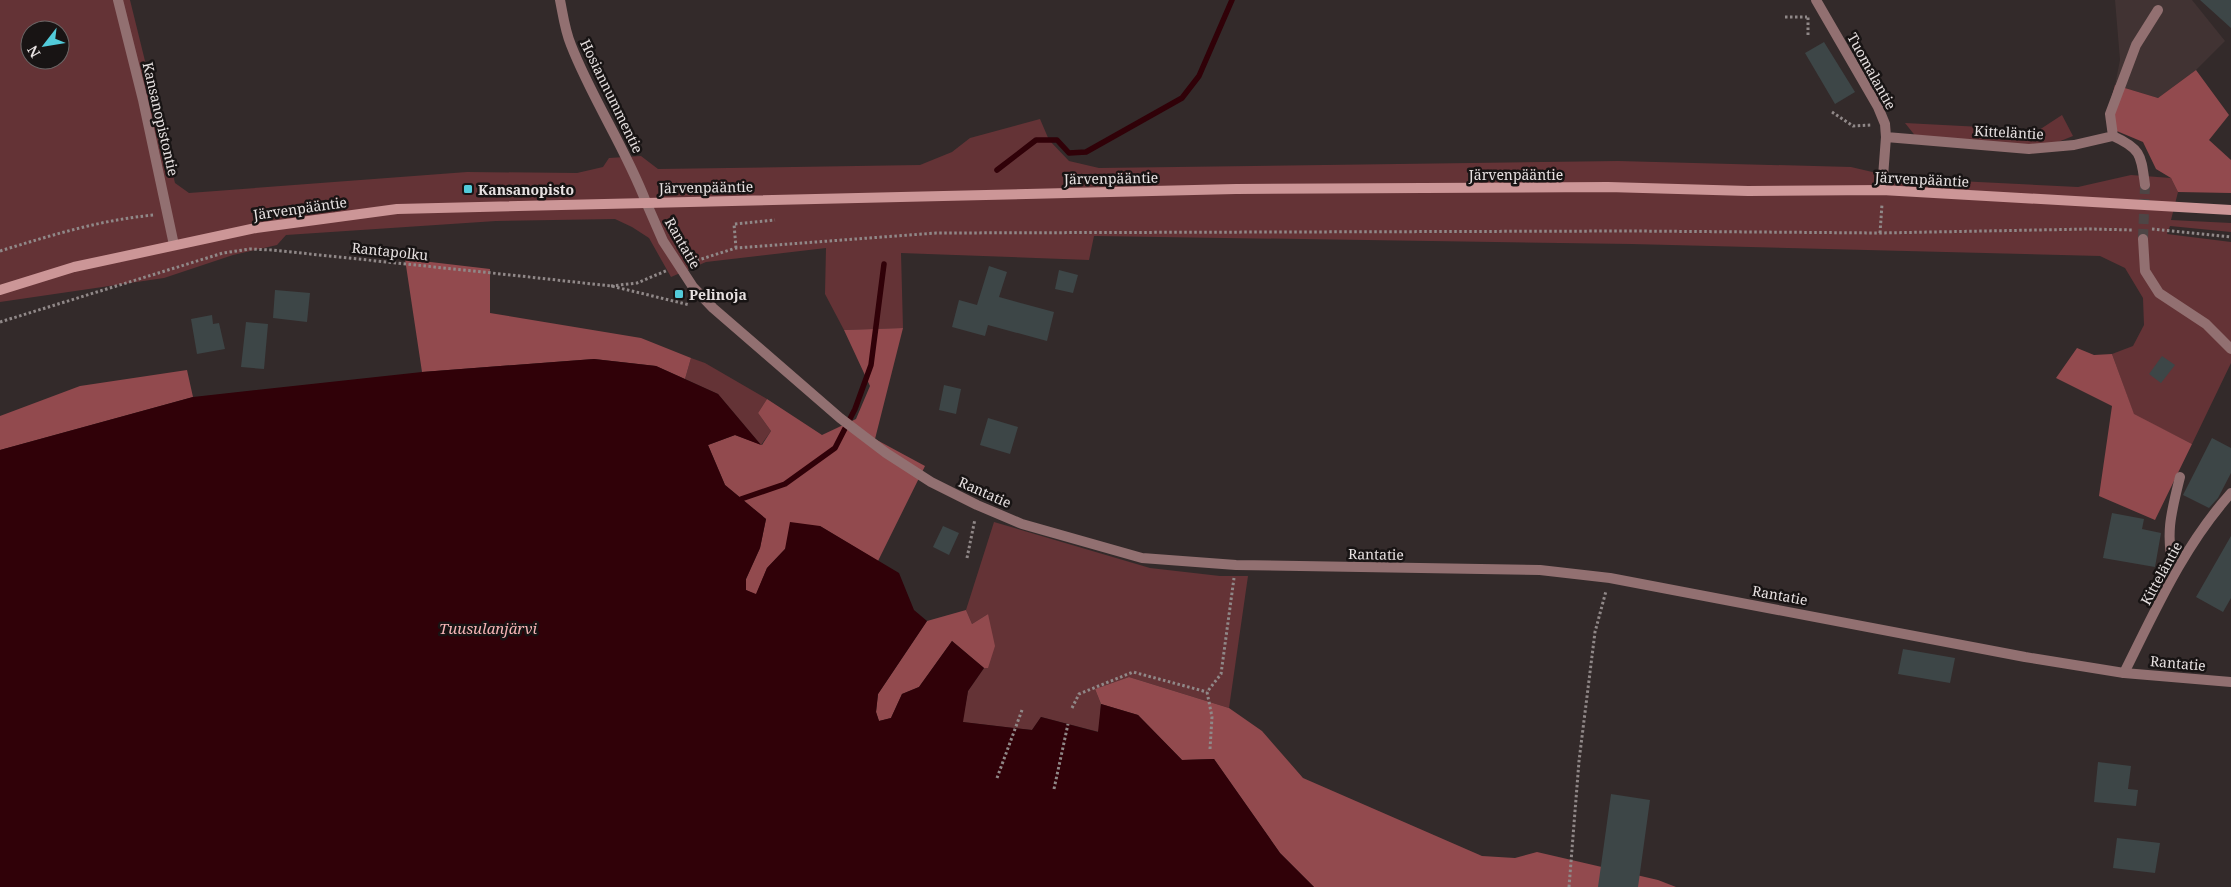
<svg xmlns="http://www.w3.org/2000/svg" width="2231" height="887" font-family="'Noto Serif',serif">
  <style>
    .built { fill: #413333 }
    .green { fill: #643336; fill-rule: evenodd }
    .forest { fill: #924a4e }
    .water { fill: #300108 }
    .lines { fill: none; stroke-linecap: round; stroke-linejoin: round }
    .stream { stroke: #300108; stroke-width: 5.5 }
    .building { fill: #3d4647 }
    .minor-tunnel { stroke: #4e4545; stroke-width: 10; stroke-dasharray: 10 5; stroke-linecap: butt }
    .path { stroke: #908888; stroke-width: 3; stroke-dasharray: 2.5 2.5; stroke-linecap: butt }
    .service { stroke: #927071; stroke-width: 10 }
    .minor { stroke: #927071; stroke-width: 10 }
    .tertiary { stroke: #927071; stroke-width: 10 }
    .secondary { stroke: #cc9697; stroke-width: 10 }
    .poi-dot { fill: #52cbda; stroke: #181414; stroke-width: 2 }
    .labels { text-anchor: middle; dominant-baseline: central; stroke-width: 5; stroke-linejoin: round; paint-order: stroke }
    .street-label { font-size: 14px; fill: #e7e1e1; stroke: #181414 }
    .poi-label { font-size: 14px; font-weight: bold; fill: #e7e1e1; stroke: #181414; text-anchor: start }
    .water-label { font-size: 15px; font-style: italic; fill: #f4b4b5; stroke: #181414 }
  </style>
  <rect width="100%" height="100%" fill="#332a2a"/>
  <path class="built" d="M 2115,0 L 2192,0 L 2225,41 L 2196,70 L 2158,98 L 2115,85 L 2120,60 Z"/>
  <path class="green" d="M 0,0 L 130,0 L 175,183 L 189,193 L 467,172 L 577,173 L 603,167 L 609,158 L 641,156 L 658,169 L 920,165 L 952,152 L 970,138 L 1040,119 L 1049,140 L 1069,161 L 1099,168 L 1618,161 L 1851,167 L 1898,178 L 2078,187 L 2131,175 L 2171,178 L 2178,192 L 2171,220 L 2231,223 L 2231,232 L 2170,226 L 2167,234 L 2231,242 L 2231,363 L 2192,444 L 2134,415 L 2112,354 L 2133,346 L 2144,325 L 2143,298 L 2125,268 L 2100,256 L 1631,244 L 1094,236 L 1089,260 L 901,253 L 903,328 L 844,330 L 825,294 L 826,248 L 706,262 L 671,277 L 649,238 L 632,227 L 615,219 L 496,221 L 286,235 L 277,245 L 233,255 L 164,278 L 0,302 ZM 30,30 L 60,30 L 60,60 L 30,60 Z
    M 2062,115 L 2073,136 L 2048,146 L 1917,138 L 1905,123 L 2039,130 Z
    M 691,358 L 705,363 L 767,399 L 758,413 L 771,431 L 761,445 L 718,394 L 685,379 Z
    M 994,522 L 1150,568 L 1220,576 L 1248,576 L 1229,708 L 1129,677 L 1095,689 L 1101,704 L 1099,732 L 1041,717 L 1032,730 L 962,722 L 968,691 L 984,668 L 988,668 L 988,614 L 972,624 L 966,610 Z"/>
  <path class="forest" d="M 2196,70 L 2229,115 L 2209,140 L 2231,160 L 2231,193 L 2178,192 L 2171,178 L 2156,169 L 2143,142 L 2112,129 L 2107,114 L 2115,85 L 2158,98 Z
    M 405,259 L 490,269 L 490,313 L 641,338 L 691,358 L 685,379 L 656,366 L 594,359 L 422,372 Z
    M 903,328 L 875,439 L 925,466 L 878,561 L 820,526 L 785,549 L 767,568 L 756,595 L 746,590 L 746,579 L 760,548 L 766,519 L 725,485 L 708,445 L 735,435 L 762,445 L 771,431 L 758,413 L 767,399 L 822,435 L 856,419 L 870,386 L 844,330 Z
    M 2077,348 L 2094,355 L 2112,354 L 2134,414 L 2192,444 L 2155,520 L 2099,496 L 2112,406 L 2056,378 Z
    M 187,370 L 193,397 L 0,450 L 0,416 L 80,386 Z
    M 966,610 L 972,624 L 988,614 L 995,646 L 988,668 L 984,668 L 952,641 L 919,687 L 902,694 L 891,718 L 879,721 L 876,712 L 878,694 L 927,621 Z
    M 1129,677 L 1229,708 L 1262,731 L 1303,778 L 1482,856 L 1515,858 L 1537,852 L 1658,880 L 1676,887 L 1314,887 L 1280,853 L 1214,759 L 1182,760 L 1138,715 L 1101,704 L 1095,689 Z"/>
  <path class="water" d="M 594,359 L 656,366 L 718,394 L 761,445 L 735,435 L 708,445 L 725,485 L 766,519 L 760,548 L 746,579 L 746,590 L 756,594 L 767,568 L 785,549 L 790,522 L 820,526 L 899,573 L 914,610 L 927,621 L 878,694 L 876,712 L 879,721 L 891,718 L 902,694 L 919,687 L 952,641 L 984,668 L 968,691 L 963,722 L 1032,730 L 1041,717 L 1098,732 L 1101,704 L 1138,715 L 1182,760 L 1214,759 L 1280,853 L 1314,887 L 0,887 L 0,450 L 193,397 L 422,372 Z"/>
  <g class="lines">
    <path class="stream" d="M 997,170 L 1036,140 L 1057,140 L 1069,153 L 1086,152 L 1182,98 L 1199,76 L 1232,0
      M 741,499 L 785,484 L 835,448 L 855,409 L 871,365 L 884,264"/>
  </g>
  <path class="building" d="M 2200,0 L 2231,0 L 2231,28 Z
    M 1824,42 L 1855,92 L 1835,104 L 1805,53 Z
    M 989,266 L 1007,272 L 999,297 L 1054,312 L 1047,341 L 988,325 L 985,336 L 952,327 L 959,300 L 977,305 Z
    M 1059,270 L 1078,275 L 1073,293 L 1055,289 Z
    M 275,290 L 310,293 L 307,322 L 273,318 Z
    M 212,315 L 213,324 L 219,323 L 225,349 L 197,354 L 191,319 Z
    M 246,322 L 268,324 L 264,369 L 241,367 Z
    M 2162,356 L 2175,365 L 2161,383 L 2149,374 Z
    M 944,385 L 961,389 L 956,414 L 939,410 Z
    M 988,418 L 1018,427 L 1010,454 L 980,445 Z
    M 2212,438 L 2231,448 L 2231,473 L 2218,498 L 2209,508 L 2183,495 Z
    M 2112,513 L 2144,519 L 2142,529 L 2161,533 L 2155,567 L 2103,558 Z
    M 943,526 L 959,533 L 949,555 L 933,547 Z
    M 2231,536 L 2231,598 L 2223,612 L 2196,597 Z
    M 1903,649 L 1955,658 L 1950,683 L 1898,674 Z
    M 2098,762 L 2131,766 L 2128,789 L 2138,790 L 2136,806 L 2094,802 Z
    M 1611,794 L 1650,800 L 1638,887 L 1598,887 Z
    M 2117,838 L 2160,843 L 2155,873 L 2113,868 Z"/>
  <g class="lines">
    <path class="minor-tunnel" d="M 2143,239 L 2145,185"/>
    <path class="path" d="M 1785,17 L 1807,17
      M 1808,35 L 1808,15
      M 1832,112 L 1853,126 L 1871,125
      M 2152,229 L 2231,237
      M 1880,233 L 1882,204
      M 736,248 L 734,224 L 775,220
      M 0,251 C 52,235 100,220 154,215
      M 692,262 L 736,248 L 936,233 L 1632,231 L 1880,233 L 2090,229 L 2133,230
      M 611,286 L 637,283 L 668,270
      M 0,322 L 223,253 L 250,249 L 272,250 L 511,275 L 611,286 L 690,305
      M 967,558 L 975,519
      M 1072,708 L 1079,694 L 1133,672 L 1207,692
      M 1210,749 L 1212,717 L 1207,692 L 1221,674 L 1234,578
      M 997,778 L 1022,710
      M 1054,789 L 1068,724
      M 1569,887 L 1579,761 L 1595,632 L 1606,591"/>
    <path class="service" d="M 2174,571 C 2165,534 2171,513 2180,477"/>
    <path class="minor" d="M 118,0 L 143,100 L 174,245
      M 560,0 C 563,15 565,31 571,45 C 592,99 625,147 646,202
      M 1816,0 L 1878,107 L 1885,124 L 1886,137 L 1882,190
      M 2113,136 C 2142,149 2141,156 2145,185
      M 1886,137 L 2029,149 L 2074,145 L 2113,136 L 2110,114 L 2136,45 L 2158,10
      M 2143,239 L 2145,271 L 2159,293 L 2206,324 L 2231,349
      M 2124,673 C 2156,609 2183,547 2231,493"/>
    <path class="tertiary" d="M 646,202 L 663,241 L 693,287 L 713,308 L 840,418 L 886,453 L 931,482 L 977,505 L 1022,524 L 1142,558 L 1236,565 L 1540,570 L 1610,578 L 2025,657 L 2124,673 L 2231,682"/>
    <path class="secondary" d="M 0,290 L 74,267 L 256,228 L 397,209 L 1236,189 L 1608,187 L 1748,191 L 1882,190 L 2231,210"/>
  </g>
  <g class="poi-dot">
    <rect x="463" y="184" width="10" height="10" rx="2.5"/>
    <rect x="674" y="289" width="10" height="10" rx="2.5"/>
  </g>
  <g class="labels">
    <g class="street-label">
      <text transform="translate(1872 71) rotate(61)">Tuomalantie</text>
      <text transform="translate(612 96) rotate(64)">Hosiannummentie</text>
      <text transform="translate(161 119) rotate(77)">Kansanopistontie</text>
      <text transform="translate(2009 132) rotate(3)">Kitteläntie</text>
      <text x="1516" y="174">Järvenpääntie</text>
      <text transform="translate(1111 178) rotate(-1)">Järvenpääntie</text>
      <text transform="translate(1922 179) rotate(3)">Järvenpääntie</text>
      <text transform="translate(706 187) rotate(-1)">Järvenpääntie</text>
      <text transform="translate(300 208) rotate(-8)">Järvenpääntie</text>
      <text transform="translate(683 243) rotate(60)">Rantatie</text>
      <text transform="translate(390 251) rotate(6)">Rantapolku</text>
      <text transform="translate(985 492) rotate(24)">Rantatie</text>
      <text transform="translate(1376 554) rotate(1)">Rantatie</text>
      <text transform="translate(2161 573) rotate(-61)">Kitteläntie</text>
      <text transform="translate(1780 595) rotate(10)">Rantatie</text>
      <text transform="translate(2178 663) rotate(5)">Rantatie</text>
    </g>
    <g class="poi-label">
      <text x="478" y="189">Kansanopisto</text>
      <text x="689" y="294">Pelinoja</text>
    </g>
    <g class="water-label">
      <text x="488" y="628">Tuusulanjärvi</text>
    </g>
  </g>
  <g transform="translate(45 45) rotate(239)"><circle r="24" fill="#181414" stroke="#6b6666"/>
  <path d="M0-4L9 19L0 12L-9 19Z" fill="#52cbda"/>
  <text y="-8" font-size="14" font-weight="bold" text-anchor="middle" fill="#e7e1e1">N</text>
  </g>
</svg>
